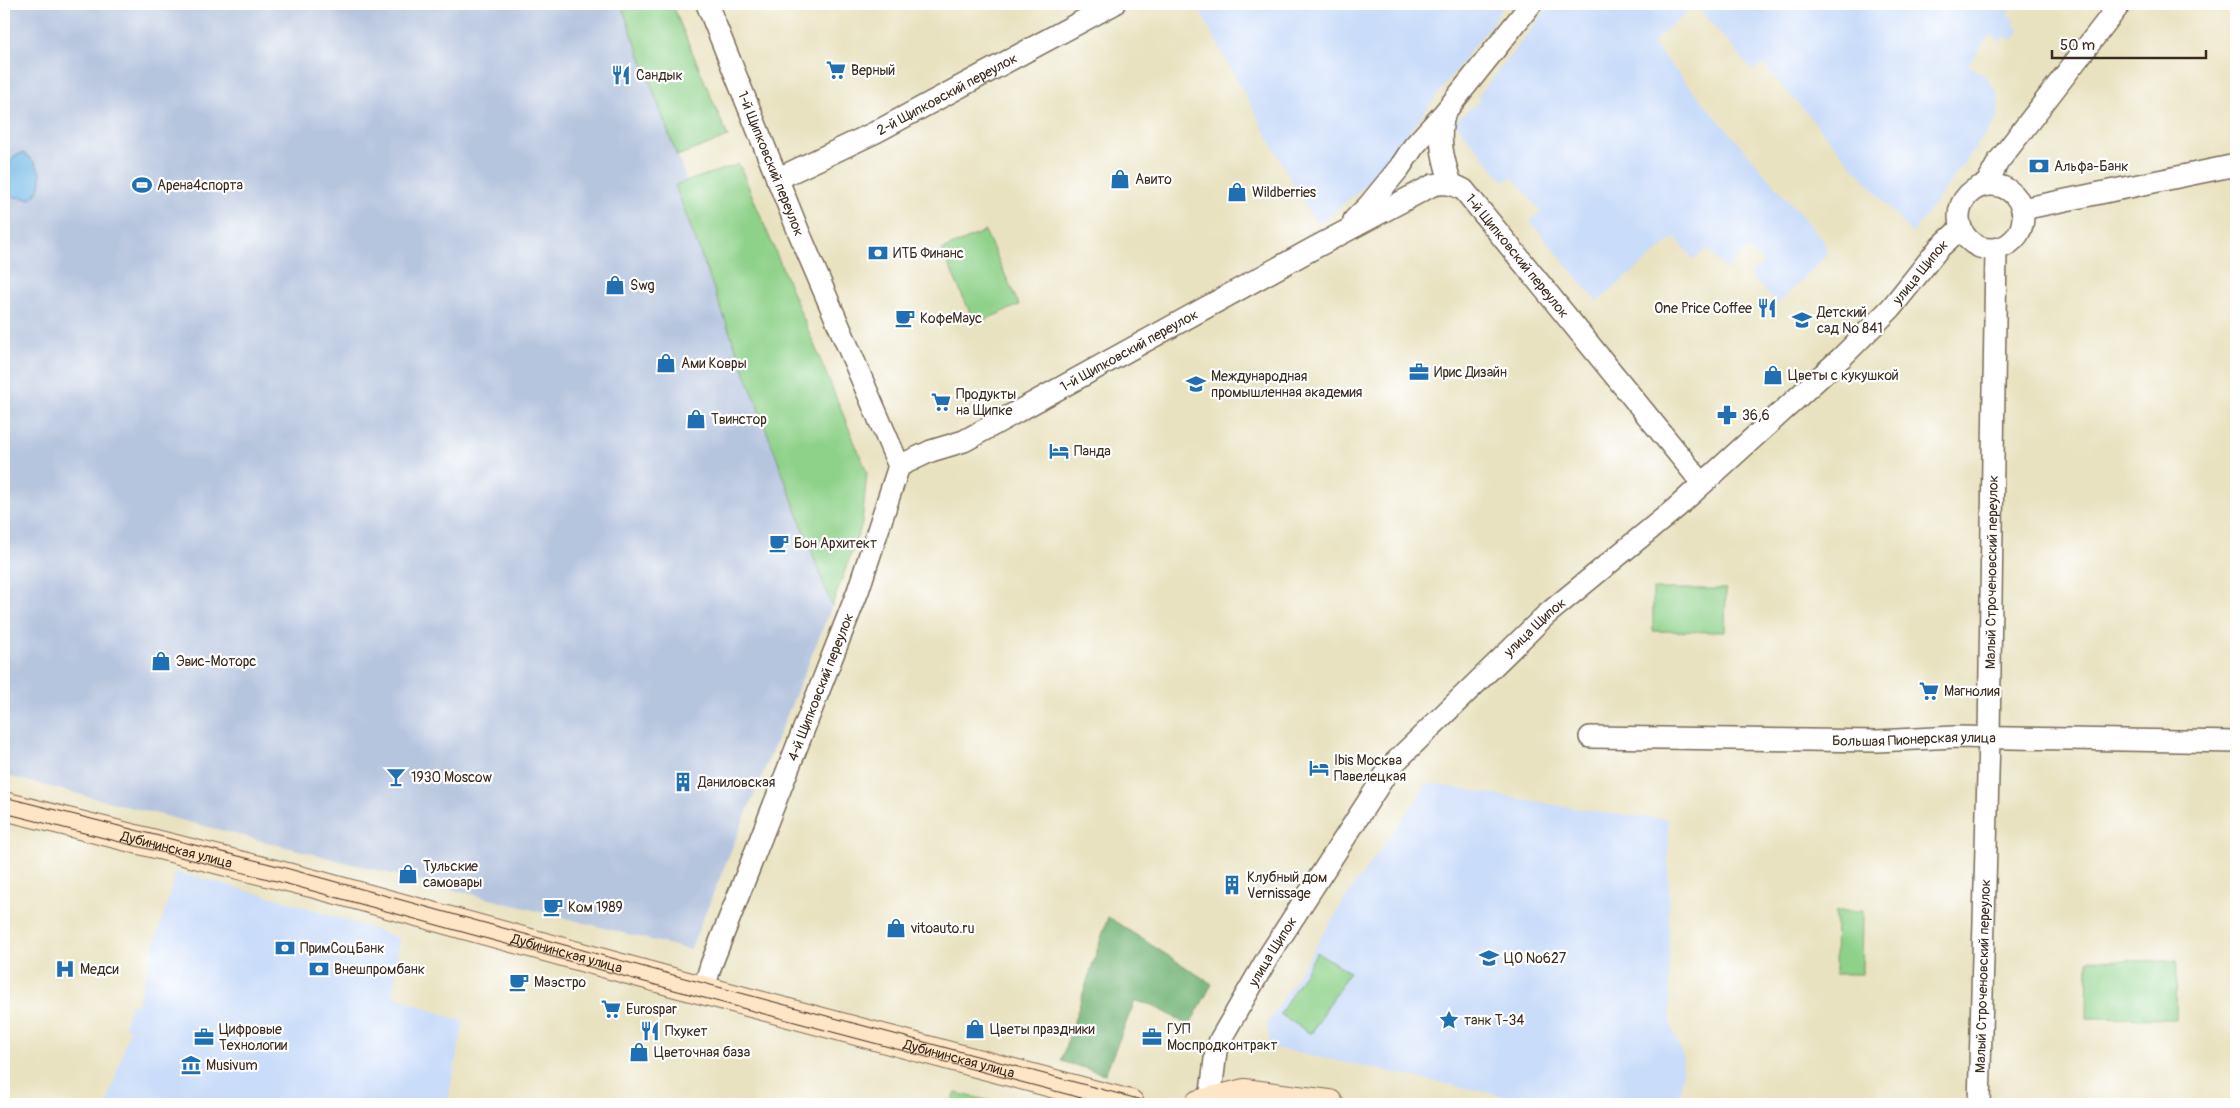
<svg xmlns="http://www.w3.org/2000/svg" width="2240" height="1108" font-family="Pangolin,sans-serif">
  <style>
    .built { fill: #c9dcf9 }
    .industrial { fill: #b6c5de }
    .green { fill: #8ed189; stroke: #647e54 }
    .forest { fill: #72b375; stroke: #566e4a }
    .water { fill: #6fb7e6; stroke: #557082 }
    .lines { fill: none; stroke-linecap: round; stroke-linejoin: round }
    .minor-casing { stroke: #786a57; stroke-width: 24 }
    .secondary-casing { stroke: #786a57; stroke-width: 30 }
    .minor { stroke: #fff; stroke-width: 21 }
    .secondary { stroke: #fee5c5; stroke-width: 28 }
    .tram { stroke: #3b2a1e; stroke-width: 1 }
    .labels { text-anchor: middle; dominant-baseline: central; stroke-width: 4.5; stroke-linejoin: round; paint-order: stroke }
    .poi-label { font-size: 14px; fill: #3b2a1e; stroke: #fff; text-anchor: start }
    .street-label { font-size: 14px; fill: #3b2a1e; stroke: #fff }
  </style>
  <rect width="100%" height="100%" fill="#fff"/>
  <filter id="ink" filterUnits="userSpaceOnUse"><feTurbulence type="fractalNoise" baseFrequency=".02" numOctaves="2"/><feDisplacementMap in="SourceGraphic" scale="10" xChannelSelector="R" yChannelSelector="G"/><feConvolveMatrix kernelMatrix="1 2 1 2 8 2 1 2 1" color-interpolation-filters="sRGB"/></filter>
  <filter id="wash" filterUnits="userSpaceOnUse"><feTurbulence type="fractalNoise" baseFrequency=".0096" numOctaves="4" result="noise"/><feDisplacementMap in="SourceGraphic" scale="20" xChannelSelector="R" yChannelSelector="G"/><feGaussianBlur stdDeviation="1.12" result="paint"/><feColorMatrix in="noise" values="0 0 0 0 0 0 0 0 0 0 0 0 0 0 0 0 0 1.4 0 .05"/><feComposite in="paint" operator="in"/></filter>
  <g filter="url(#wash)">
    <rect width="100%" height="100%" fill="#e9e2c0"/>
    <path class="built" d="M 1196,4 L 1506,4 L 1373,180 L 1320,223 L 1309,213 Z
      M 1551,4 L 2014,4 L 2007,14 L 2016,21 L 2013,25 L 2020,30 L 2011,41 L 2004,36 L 2000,41 L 1991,34 L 1968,64 L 1985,76 L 1996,91 L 1999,101 L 1998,117 L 1912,234 L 1763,64 L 1753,71 L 1695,5 L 1652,43 L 1827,245 L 1824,248 L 1828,253 L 1778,304 L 1750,276 L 1763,262 L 1748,248 L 1726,270 L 1707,248 L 1694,260 L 1675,237 L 1597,302 L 1530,221 L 1541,211 L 1512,177 L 1505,182 L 1454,122 L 1480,100 L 1478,96 Z
      M 1428,783 L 1603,813 L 1668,819 L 1670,1022 L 1683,1056 L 1680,1104 L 1542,1104 L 1270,1047 L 1267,1024 L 1348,894 Z
      M 176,872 L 290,902 L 399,938 L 393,996 L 464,1022 L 447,1104 L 107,1104 L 130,1028 L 124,1026 L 131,1004 L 137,1005 Z"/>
    <path class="industrial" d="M 4,4 L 621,4 L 687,181 L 675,185 L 832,606 L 690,950 L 4,775 Z"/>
    <path class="green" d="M 621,4 L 672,4 L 728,137 L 677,156 Z
      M 739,164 L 867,472 L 862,524 L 832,606 L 675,185 Z
      M 985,231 L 1019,305 L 975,324 L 942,250 Z
      M 1653,589 L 1726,589 L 1725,632 L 1653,631 Z
      M 1836,911 L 1863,911 L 1862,974 L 1835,974 Z
      M 1317,952 L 1349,972 L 1311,1034 L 1280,1014 Z
      M 2088,960 L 2177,961 L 2176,1019 L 2087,1018 Z
      M 956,1093 L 1004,1104 L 951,1104 Z"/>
    <path class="forest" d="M 1108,917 L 1212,984 L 1189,1026 L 1153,1005 L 1135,1001 L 1105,1074 L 1061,1061 Z"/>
    <path class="water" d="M 23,153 C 42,165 48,183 31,199 L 13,197 C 2,184 7,170 14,156 Z"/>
  </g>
  <g filter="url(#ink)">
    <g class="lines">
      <defs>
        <g id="minor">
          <path id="s1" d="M 707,4 L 800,235 L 899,466"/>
          <path d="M 1445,112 C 1437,138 1443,159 1451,184"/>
          <path id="s2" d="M 777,179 L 876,132 L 1114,4"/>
          <path d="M 1986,185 L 1998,162 L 2120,4"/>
          <circle cx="1991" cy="217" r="32"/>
          <path d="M 2022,209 L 2236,165"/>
          <path d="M 1354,220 L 1369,205 L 1400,167 L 1414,146 L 1445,112 L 1531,4"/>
          <path id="s3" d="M 899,466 L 931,451 L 964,441 L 1314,248 L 1433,185 C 1445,182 1453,184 1464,190 L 1702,483"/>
          <path id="s4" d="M 1590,737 L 1877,741 L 1954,737 L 2236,742"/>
          <path id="s5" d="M 703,991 L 711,965 L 858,591 L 899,466"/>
          <path id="s6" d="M 1210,1101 L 1216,1051 L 1220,1040 L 1268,957 L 1391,766 L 1546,615 L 1676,508 L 1841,358 L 1891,308 L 1939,248 L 1961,228"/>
          <path id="s7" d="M 1979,1104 L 1989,738 L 1996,249"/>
        </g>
        <g id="secondary">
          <path id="s8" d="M 4,806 L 315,884 L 676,983 L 1130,1104"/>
          <path d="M 1199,1104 L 1244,1093 L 1329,1104"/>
        </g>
      </defs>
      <use href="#minor" class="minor-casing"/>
      <use href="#secondary" class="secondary-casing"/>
      <use href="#minor" class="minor"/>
      <use href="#secondary" class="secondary"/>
      <path class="tram" d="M 4,797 L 282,867 L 677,976 L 1157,1104
        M 4,813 L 280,882 L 674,990 L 1104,1104"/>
    </g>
  </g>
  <defs>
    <symbol id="supermarket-bare" viewBox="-9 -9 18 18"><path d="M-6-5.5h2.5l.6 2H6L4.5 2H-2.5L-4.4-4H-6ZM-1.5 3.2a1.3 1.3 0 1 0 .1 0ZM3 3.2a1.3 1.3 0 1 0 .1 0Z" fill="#1f6fb2" stroke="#fff" stroke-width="2.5" paint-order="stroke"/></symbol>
    <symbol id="restaurant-bare" viewBox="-9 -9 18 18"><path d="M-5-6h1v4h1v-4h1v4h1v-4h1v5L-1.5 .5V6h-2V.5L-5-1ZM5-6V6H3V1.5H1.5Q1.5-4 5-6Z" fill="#1f6fb2" stroke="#fff" stroke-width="2.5" paint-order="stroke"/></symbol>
    <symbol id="bank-bare" viewBox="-9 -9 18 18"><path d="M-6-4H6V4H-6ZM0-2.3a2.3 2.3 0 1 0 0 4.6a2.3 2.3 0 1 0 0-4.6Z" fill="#1f6fb2" stroke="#fff" stroke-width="2.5" paint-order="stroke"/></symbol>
    <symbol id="shop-bare" viewBox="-9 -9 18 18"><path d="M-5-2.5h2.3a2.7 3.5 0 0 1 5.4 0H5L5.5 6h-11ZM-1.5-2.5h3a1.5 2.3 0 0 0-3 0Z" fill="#1f6fb2" stroke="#fff" stroke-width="2.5" paint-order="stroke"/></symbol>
    <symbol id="stadium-bare" viewBox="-9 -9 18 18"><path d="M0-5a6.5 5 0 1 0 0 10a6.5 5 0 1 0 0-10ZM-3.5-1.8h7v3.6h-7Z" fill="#1f6fb2" stroke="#fff" stroke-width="2.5" paint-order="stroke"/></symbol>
    <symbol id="cafe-bare" viewBox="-9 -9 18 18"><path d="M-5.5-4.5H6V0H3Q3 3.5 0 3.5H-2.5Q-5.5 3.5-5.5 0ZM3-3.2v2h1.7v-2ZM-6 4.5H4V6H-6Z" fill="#1f6fb2" stroke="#fff" stroke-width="2.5" paint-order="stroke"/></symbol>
    <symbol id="school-bare" viewBox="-9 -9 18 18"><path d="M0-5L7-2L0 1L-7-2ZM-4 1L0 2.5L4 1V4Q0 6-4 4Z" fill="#1f6fb2" stroke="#fff" stroke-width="2.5" paint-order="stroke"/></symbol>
    <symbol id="office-bare" viewBox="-9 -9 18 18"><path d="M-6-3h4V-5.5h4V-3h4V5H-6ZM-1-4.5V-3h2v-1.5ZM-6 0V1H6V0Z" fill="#1f6fb2" stroke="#fff" stroke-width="2.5" paint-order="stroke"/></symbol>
    <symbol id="university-bare" viewBox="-9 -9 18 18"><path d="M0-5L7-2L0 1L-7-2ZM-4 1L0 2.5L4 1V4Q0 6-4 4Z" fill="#1f6fb2" stroke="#fff" stroke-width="2.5" paint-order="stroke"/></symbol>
    <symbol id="pharmacy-bare" viewBox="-9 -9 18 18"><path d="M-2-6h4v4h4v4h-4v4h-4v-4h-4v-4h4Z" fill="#1f6fb2" stroke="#fff" stroke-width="2.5" paint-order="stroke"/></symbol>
    <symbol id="hotel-bare" viewBox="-9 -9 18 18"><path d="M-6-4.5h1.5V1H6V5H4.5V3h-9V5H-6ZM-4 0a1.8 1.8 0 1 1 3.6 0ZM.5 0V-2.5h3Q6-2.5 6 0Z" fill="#1f6fb2" stroke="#fff" stroke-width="2.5" paint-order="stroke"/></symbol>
    <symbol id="bar-bare" viewBox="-9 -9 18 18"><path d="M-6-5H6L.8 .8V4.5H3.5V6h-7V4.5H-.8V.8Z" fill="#1f6fb2" stroke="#fff" stroke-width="2.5" paint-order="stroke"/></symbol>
    <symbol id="building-bare" viewBox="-9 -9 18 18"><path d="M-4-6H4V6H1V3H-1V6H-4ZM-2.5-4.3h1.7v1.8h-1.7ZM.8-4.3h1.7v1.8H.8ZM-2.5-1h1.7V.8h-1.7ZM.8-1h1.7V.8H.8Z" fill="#1f6fb2" stroke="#fff" stroke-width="2.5" paint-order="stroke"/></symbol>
    <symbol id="hospital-bare" viewBox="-9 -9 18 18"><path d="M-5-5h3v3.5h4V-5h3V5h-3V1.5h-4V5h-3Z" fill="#1f6fb2" stroke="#fff" stroke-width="2.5" paint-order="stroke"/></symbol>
    <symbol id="sight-bare" viewBox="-9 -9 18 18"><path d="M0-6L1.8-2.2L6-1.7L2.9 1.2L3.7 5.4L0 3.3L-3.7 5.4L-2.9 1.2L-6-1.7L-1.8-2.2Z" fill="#1f6fb2" stroke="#fff" stroke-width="2.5" paint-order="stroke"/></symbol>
    <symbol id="museum-bare" viewBox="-9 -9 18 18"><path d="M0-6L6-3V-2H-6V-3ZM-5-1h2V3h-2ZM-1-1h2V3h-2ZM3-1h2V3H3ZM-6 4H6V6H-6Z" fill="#1f6fb2" stroke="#fff" stroke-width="2.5" paint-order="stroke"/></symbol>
  </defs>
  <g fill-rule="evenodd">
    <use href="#supermarket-bare" x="822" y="56" width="28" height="28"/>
    <use href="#restaurant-bare" x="607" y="61" width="28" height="28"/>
    <use href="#bank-bare" x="2025" y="152" width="28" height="28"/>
    <use href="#shop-bare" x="1106" y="165" width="28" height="28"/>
    <use href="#stadium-bare" x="128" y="171" width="28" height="28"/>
    <use href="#shop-bare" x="1223" y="178" width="28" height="28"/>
    <use href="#bank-bare" x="864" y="239" width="28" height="28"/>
    <use href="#shop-bare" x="601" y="271" width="28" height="28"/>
    <use href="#restaurant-bare" x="1753" y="294" width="28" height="28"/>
    <use href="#cafe-bare" x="891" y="304" width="28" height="28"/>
    <use href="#school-bare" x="1788" y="306" width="28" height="28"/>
    <use href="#shop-bare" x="652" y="349" width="28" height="28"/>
    <use href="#office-bare" x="1405" y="358" width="28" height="28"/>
    <use href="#shop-bare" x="1759" y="361" width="28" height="28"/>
    <use href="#university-bare" x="1182" y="370" width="28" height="28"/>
    <use href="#supermarket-bare" x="927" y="388" width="28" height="28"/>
    <use href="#pharmacy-bare" x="1713" y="401" width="28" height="28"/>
    <use href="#shop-bare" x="682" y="405" width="28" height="28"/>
    <use href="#hotel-bare" x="1045" y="437" width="28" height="28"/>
    <use href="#cafe-bare" x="765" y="529" width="28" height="28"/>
    <use href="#shop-bare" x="147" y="647" width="28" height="28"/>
    <use href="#supermarket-bare" x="1915" y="677" width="28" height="28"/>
    <use href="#hotel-bare" x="1305" y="754" width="28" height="28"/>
    <use href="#bar-bare" x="382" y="763" width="28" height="28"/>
    <use href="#building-bare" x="669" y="768" width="28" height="28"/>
    <use href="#shop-bare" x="394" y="860" width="28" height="28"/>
    <use href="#building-bare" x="1218" y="871" width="28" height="28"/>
    <use href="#cafe-bare" x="539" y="893" width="28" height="28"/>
    <use href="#shop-bare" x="882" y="914" width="28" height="28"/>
    <use href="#bank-bare" x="271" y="934" width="28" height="28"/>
    <use href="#school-bare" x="1475" y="944" width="28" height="28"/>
    <use href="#hospital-bare" x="51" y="955" width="28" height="28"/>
    <use href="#bank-bare" x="305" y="955" width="28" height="28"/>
    <use href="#cafe-bare" x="505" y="968" width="28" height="28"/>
    <use href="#supermarket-bare" x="597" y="995" width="28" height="28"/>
    <use href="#sight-bare" x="1435" y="1006" width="28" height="28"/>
    <use href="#shop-bare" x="961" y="1015" width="28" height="28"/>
    <use href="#restaurant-bare" x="636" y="1017" width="28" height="28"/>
    <use href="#office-bare" x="190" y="1023" width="28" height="28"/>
    <use href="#office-bare" x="1138" y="1023" width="28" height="28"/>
    <use href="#shop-bare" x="625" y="1038" width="28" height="28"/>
    <use href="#museum-bare" x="177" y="1051" width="28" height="28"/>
  </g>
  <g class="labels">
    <g class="poi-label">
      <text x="851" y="70">Верный</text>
      <text x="636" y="75">Сандык</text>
      <text x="2054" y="166">Альфа-Банк</text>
      <text x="1135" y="179">Авито</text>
      <text x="157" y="185">Арена4спорта</text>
      <text x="1252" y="192">Wildberries</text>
      <text x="893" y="253">ИТБ Финанс</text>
      <text x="630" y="285">Swg</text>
      <text x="1752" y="308" text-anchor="end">One Price Coffee</text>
      <text x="1817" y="312">Детский<tspan x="1817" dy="16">сад № 841</tspan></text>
      <text x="920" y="318">КофеМаус</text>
      <text x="681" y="363">Ами Ковры</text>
      <text x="1434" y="372">Ирис Дизайн</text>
      <text x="1788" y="375">Цветы с кукушкой</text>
      <text x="1211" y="376">Международная<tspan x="1211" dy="16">промышленная академия</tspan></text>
      <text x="956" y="394">Продукты<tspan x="956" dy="16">на Щипке</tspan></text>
      <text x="1742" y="415">36,6</text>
      <text x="711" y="419">Твинстор</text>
      <text x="1074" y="451">Панда</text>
      <text x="794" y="543">Бон Архитект</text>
      <text x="176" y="661">Эвис-Моторс</text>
      <text x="1944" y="691">Магнолия</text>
      <text x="1334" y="760">Ibis Москва<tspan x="1334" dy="16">Павелецкая</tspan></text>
      <text x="411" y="777">1930 Moscow</text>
      <text x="698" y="782">Даниловская</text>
      <text x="423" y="866">Тульские<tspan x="423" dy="16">самовары</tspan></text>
      <text x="1247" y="877">Клубный дом<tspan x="1247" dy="16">Vernissage</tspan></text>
      <text x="568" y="907">Ком 1989</text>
      <text x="911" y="928">vitoauto.ru</text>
      <text x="300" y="948">ПримСоцБанк</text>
      <text x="1504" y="958">ЦО №627</text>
      <text x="80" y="969">Медси</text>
      <text x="334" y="969">Внешпромбанк</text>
      <text x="534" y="982">Маэстро</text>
      <text x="626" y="1009">Eurospar</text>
      <text x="1464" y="1020">танк Т-34</text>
      <text x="219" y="1029">Цифровые<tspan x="219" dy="16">Технологии</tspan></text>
      <text x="990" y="1029">Цветы праздники</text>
      <text x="1167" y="1029">ГУП<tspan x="1167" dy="16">Моспродконтракт</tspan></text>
      <text x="665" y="1031">Пхукет</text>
      <text x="654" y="1052">Цветочная база</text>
      <text x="206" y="1065">Musivum</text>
    </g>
    <g class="street-label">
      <text stroke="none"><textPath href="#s2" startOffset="190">2-й Щипковский переулок</textPath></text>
      <text stroke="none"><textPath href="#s1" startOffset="172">1-й Щипковский переулок</textPath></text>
      <text stroke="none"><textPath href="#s3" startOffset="721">1-й Щипковский переулок</textPath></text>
      <text stroke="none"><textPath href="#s6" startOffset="1110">улица Щипок</textPath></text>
      <text stroke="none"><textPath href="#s3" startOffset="258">1-й Щипковский переулок</textPath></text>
      <text stroke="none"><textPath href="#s7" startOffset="532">Малый Строченовский переулок</textPath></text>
      <text stroke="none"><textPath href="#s6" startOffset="585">улица Щипок</textPath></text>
      <text stroke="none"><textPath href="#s5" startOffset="326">4-й Щипковский переулок</textPath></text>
      <text stroke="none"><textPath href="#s4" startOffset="324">Большая Пионерская улица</textPath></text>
      <text stroke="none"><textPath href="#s8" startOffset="178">Дубининская улица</textPath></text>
      <text stroke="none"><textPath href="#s6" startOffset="165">улица Щипок</textPath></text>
      <text stroke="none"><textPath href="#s8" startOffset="582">Дубининская улица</textPath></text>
      <text stroke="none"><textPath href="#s7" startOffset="128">Малый Строченовский переулок</textPath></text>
      <text stroke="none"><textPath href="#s8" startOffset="988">Дубининская улица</textPath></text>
    </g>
  </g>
  <rect width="2240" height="1108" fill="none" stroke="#fff" stroke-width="20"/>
  <path d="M2052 50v8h154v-8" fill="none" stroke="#3b2a1e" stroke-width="2.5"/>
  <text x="2060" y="50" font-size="15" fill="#3b2a1e" stroke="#ffffff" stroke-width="4" paint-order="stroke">50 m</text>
</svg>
